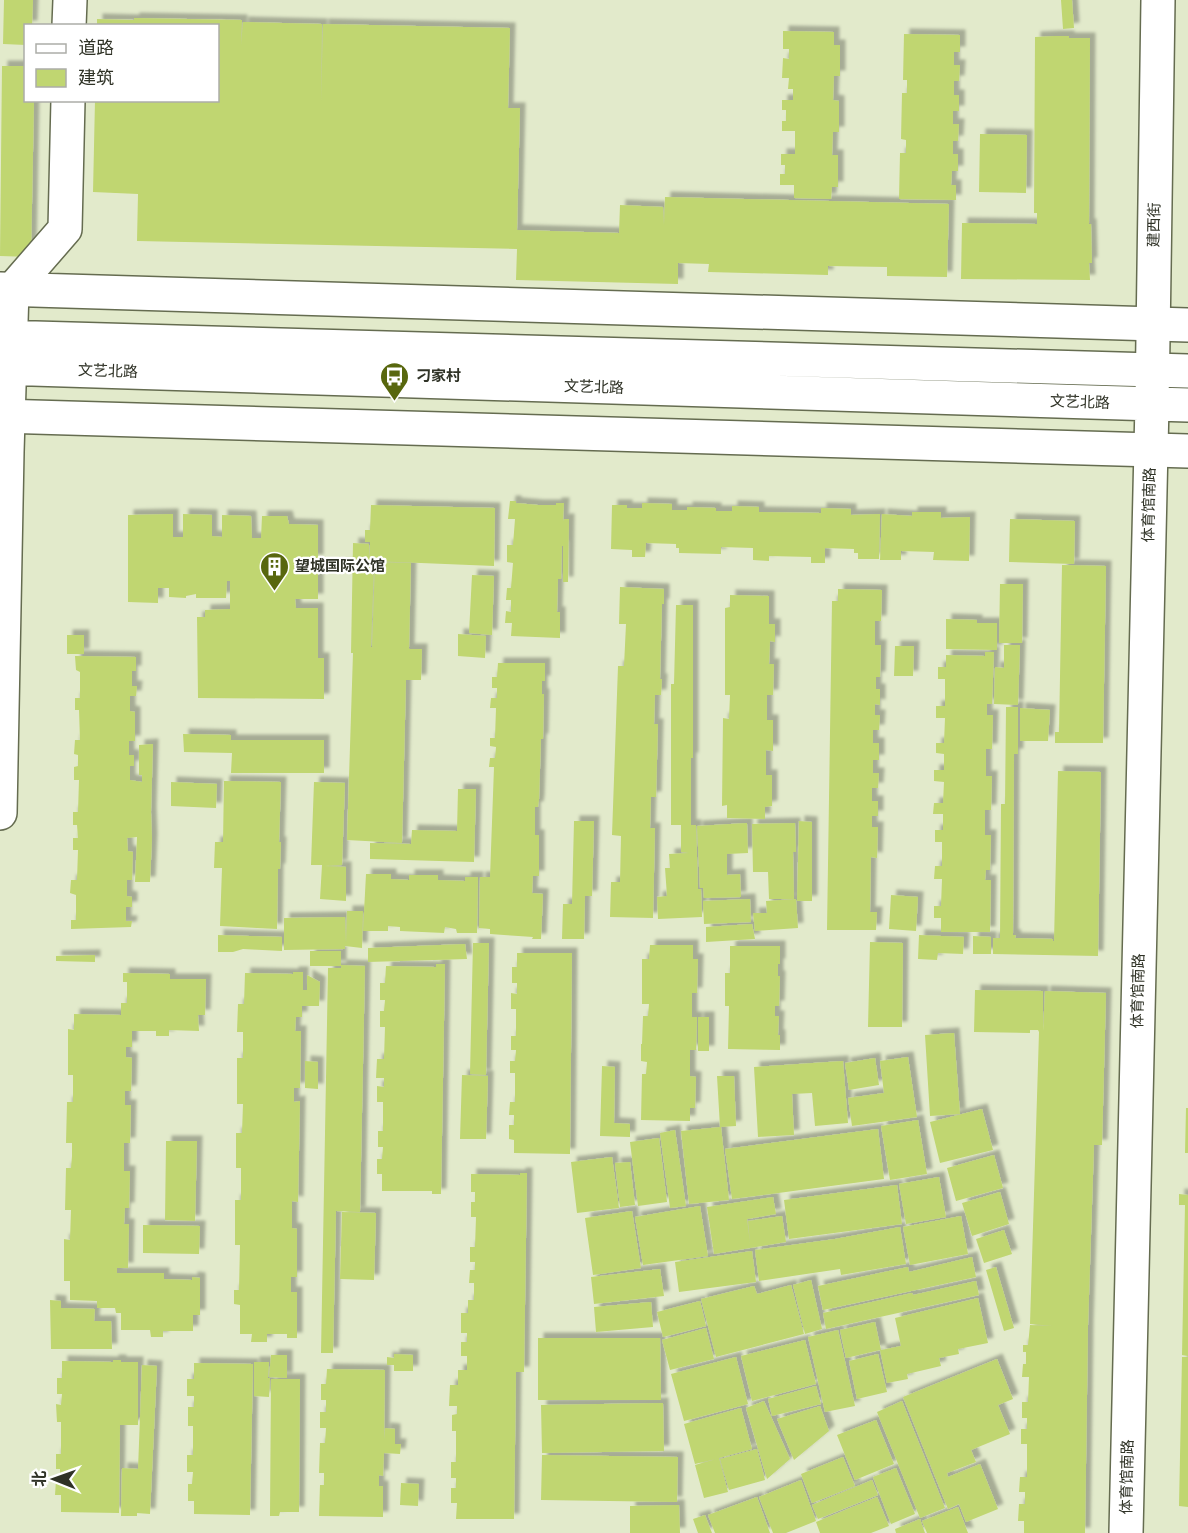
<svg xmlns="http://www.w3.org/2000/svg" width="1188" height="1533" font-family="Roboto,'Noto Sans SC',sans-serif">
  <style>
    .building { fill: #c0d671; filter: url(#shadow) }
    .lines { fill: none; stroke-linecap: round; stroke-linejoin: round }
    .street-casing { stroke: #656c50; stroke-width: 36 }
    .secondary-casing { stroke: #656c50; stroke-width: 36 }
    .street { stroke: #fff; stroke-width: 33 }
    .secondary { stroke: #fff; stroke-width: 33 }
    .labels { text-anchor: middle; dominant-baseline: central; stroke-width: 4.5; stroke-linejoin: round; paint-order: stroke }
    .street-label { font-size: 15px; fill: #2f3226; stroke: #fff }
    .poi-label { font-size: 15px; font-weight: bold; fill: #2f3226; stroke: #fff; text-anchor: start }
  </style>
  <defs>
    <filter id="shadow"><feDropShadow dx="5.5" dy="-5.5" stdDeviation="1.5" flood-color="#0004"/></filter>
  </defs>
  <rect width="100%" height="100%" fill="#e2eacb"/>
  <path class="building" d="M 4,0 L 33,0 L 32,26 L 26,26 L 26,45 L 3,44 Z
    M 1061,0 L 1072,0 L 1074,28 L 1063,29 Z
    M 134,18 L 242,20 L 241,45 L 243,22 L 322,24 L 321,103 L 323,24 L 510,28 L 508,108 L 520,108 L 517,230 L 619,233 L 620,205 L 663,207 L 664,225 L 665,197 L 949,204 L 947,277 L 887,276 L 887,267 L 828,266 L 828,275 L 708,272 L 709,264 L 678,263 L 678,284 L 516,280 L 517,249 L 137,241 L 138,194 L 93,192 L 95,100 L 218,100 L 218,26 L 97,26 L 97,19 L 134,20 Z
    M 783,31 L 834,32 L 834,45 L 840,45 L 840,76 L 834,76 L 833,100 L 839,101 L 839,132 L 833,132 L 832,155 L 838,155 L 838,187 L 832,187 L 831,199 L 794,198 L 794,185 L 780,185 L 780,174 L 785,174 L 785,165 L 781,165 L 781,154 L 795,154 L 795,131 L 782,131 L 782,121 L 786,121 L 786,110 L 782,110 L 782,100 L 793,100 L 793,89 L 788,89 L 789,78 L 782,78 L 783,58 L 789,59 L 789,49 L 783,49 Z
    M 904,34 L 960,35 L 960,52 L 954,52 L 954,65 L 960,65 L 959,81 L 954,81 L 954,95 L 959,95 L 959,111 L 953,111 L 953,124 L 959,124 L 958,141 L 953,141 L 953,154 L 958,154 L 958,171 L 952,171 L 951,185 L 956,185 L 956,200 L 899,199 L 900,153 L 906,153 L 906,140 L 901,139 L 902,93 L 907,93 L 907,80 L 903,80 Z
    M 1055,36 L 1069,36 L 1069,38 L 1090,38 L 1089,224 L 1091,224 L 1092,263 L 1089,263 L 1090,280 L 961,279 L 962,223 L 1037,224 L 1037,213 L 1034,213 L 1035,37 Z
    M 2,66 L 26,66 L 26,100 L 34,100 L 31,257 L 0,256 Z
    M 980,134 L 1027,135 L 1026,193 L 979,192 Z
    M 510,501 L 516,501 L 516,503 L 538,505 L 556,505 L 556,503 L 564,503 L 563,521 L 564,519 L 569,519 L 568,582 L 563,582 L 563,546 L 562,546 L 561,579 L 558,579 L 557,612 L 560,612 L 560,638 L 511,636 L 512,623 L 505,623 L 506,611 L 511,612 L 511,600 L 506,600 L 507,588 L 511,588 L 513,563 L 507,562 L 507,545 L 513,545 L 515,519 L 508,519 Z
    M 642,503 L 672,504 L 672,510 L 687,510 L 687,507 L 716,508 L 716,511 L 732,511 L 732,506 L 759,507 L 759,512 L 821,513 L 821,508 L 851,509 L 851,515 L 880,514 L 879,559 L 858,559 L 858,553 L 854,553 L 854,549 L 825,548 L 825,563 L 811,563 L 811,557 L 769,556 L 769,561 L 753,560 L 753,548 L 721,547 L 721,554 L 679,553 L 679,548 L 676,548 L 676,544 L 646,543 L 645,557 L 632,557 L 632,550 L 611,549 L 612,505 L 627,505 L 627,508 L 642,508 Z
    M 371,505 L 495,508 L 494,566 L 372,561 L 371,566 L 374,566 L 371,647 L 379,648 L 372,647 L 375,562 L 411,563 L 409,649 L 422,649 L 421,680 L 406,680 L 402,843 L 347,840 L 353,653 L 351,653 L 353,543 L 369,544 L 370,561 L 370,542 L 365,542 L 365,530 L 370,530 Z
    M 912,512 L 941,512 L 941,518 L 970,517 L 969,561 L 933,560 L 934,552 L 901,551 L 901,560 L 880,560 L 882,514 L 912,516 Z
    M 173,514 L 173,537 L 183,537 L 183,514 L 212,515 L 212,536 L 222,537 L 222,515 L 251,516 L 252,538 L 261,538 L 262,516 L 287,516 L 289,524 L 318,525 L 318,560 L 300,560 L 300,567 L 318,567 L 318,599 L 295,599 L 296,608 L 318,608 L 318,658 L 324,658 L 324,699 L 198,698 L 197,617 L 205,617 L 205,610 L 230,609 L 230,581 L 227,581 L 226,598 L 196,598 L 196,594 L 186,596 L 186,598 L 169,597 L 169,588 L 158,588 L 158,603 L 128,602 L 128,515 Z
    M 1010,519 L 1075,521 L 1074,564 L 1009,562 Z
    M 1062,565 L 1106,566 L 1103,743 L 1055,743 L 1055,732 L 1059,732 Z
    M 472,575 L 494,576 L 492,635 L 469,633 Z
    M 1000,584 L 1023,584 L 1022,643 L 999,643 Z
    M 620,587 L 664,589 L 664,604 L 662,604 L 660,679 L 662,679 L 661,695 L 655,695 L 654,724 L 658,724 L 656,797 L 651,797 L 650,828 L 655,828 L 653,918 L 610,917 L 611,882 L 620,882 L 621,836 L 612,835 L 618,666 L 624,666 L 626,624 L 619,624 Z
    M 838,589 L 882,590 L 881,621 L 875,621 L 875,645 L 881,645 L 880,677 L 876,677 L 876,689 L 880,689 L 880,705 L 875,704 L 875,715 L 880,715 L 879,730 L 873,730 L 873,743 L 879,743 L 879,760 L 873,760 L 873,773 L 879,773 L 878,788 L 872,788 L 872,801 L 878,801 L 878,816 L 872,816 L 872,827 L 878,827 L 877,858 L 871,857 L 870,912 L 877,912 L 876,930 L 827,930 L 832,601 L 838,601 Z
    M 730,595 L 769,596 L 769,624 L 775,624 L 775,642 L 770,641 L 769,664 L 774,664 L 773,695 L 767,695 L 767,720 L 773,720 L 773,751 L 766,750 L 766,775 L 772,775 L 772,806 L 765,807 L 765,819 L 727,818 L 727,805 L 722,806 L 723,718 L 729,719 L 730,695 L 725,695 L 725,608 L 730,607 Z
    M 676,605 L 693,605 L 693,758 L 691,758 L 691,825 L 696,825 L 698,889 L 701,889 L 702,917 L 658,919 L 657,897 L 667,896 L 665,868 L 670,868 L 669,854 L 689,853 L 681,852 L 681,825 L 671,825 L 671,684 L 674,684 Z
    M 946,619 L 977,620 L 977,623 L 997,623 L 997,650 L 946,649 Z
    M 458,634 L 486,636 L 485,658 L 458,656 Z
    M 67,635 L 84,635 L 84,654 L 67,654 Z
    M 1004,645 L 1020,645 L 1018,705 L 994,704 L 995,667 L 1004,668 Z
    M 895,646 L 914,646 L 913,676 L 894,676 Z
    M 985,652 L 994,652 L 992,704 L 987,704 L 987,715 L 993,715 L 992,749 L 986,749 L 986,776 L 992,776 L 991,810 L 985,810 L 985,835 L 991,835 L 990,870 L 986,870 L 985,880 L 991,880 L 990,932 L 941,932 L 941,918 L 934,918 L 934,906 L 941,906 L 942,879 L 934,879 L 935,866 L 942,866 L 942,842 L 935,842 L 935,830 L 943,830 L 943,814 L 933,814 L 934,803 L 943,803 L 944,782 L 934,781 L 934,770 L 944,770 L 944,754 L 936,753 L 936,743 L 944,743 L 945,718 L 936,718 L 936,706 L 945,706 L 945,679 L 938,679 L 938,667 L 946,667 L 946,655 L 985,656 Z
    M 75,656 L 136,657 L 136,671 L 132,671 L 132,686 L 137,686 L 136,696 L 130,696 L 130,711 L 135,712 L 135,741 L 129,741 L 129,755 L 134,755 L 134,766 L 130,766 L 130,780 L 142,782 L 142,775 L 139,775 L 139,745 L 153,744 L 151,812 L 152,839 L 150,882 L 135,882 L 137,837 L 127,838 L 128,851 L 133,852 L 132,880 L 127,880 L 127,896 L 132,897 L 132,907 L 126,907 L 126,921 L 132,921 L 131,927 L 71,929 L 71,920 L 76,920 L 76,895 L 70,893 L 71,880 L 77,880 L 78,850 L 73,850 L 73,838 L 78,838 L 77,825 L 73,825 L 73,812 L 78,812 L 79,780 L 74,780 L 74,767 L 78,766 L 78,755 L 74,754 L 75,740 L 80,740 L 79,710 L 75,710 L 75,698 L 80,698 L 80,672 L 76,670 Z
    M 498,663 L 545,663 L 545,681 L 542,681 L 542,694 L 544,694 L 543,739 L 541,739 L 539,800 L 538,807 L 535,807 L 535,835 L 539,835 L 539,876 L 533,876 L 532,893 L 543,894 L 541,939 L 532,939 L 533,937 L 490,934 L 490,929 L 479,928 L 480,877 L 490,877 L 494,767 L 489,767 L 490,758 L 495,758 L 496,747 L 490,746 L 490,738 L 495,738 L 496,708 L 490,708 L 491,698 L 497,698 L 497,688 L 492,688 L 492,677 L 497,677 Z
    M 1006,707 L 1018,707 L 1018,754 L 1014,754 L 1013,935 L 1016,935 L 1015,938 L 1053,939 L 1053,941 L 1054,941 L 1058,771 L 1101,772 L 1098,956 L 993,954 L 993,938 L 1000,938 L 1001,804 L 1005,804 Z
    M 1020,708 L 1050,710 L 1048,741 L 1020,741 Z
    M 183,734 L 231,735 L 231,740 L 324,740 L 324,773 L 231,773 L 232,753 L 184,752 Z
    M 224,781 L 281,782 L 279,842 L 281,842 L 280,869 L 278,869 L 277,929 L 220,926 L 222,868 L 214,868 L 215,842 L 223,842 Z
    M 171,782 L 217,784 L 216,808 L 171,806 Z
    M 314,782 L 345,783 L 342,865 L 325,866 L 346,867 L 346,901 L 320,899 L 322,865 L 311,865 Z
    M 458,789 L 476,789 L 474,862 L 370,859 L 370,843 L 411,844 L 412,830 L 457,831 Z
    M 574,821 L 594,821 L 592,896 L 585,896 L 584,939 L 562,939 L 563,904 L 572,904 Z
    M 799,821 L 812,822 L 812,901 L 797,901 Z
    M 747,823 L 748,853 L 727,854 L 727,875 L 740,874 L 741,897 L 704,898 L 703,888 L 700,888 L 697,826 Z
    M 795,823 L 796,852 L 793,852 L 794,899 L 769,899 L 768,872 L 753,872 L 752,824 Z
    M 366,874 L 391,874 L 391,879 L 409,880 L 409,875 L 438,875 L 438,880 L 465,881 L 465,877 L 478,877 L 477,933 L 457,933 L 456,929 L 445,927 L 444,933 L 400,931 L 400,927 L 388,926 L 388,931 L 363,931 Z
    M 891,895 L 918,897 L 916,931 L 889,929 Z
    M 750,899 L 751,922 L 704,924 L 703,901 Z
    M 796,899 L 798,928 L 755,931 L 753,913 L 767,913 L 766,901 Z
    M 347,911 L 363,911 L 362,948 L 345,946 L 345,949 L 284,950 L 284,918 L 345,917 L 346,943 Z
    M 752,924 L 755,939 L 706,942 L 706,927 Z
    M 218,935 L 282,937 L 282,951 L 243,949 L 233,952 L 218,952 Z
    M 919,935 L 964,937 L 963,954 L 938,953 L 937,960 L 918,959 Z
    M 973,936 L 991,937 L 991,954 L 973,954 Z
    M 870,942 L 903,943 L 902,1027 L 868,1027 Z
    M 473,943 L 489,943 L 486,1075 L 470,1074 Z
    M 465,944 L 467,959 L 368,962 L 368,948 Z
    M 650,945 L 693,945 L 693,959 L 698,959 L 697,993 L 692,993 L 692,1017 L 697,1017 L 696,1050 L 690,1050 L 690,1076 L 696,1077 L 695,1108 L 690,1108 L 690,1121 L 641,1120 L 642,1074 L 646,1074 L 647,1062 L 641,1061 L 641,1044 L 642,1044 L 643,1016 L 648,1016 L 649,1004 L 642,1004 L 642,959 L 649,959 Z
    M 730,946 L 780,946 L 780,964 L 778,964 L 778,976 L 780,976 L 779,1006 L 775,1006 L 775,1016 L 779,1016 L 778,1035 L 780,1035 L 780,1050 L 728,1049 L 729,1006 L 725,1006 L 725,973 L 730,973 Z
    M 310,951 L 341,951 L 341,966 L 310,966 Z
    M 517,953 L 572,953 L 570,1154 L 514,1153 L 514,1140 L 509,1139 L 509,1125 L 514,1125 L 514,1115 L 509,1115 L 510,1102 L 515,1102 L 515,1073 L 510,1073 L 510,1061 L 515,1061 L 516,1050 L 511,1050 L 511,1036 L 516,1036 L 516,1009 L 511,1009 L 511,993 L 517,994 L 517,983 L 512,983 L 512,967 L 517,967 Z
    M 95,955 L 95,962 L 56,961 L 56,956 Z
    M 436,964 L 445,964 L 441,1194 L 432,1194 L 432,1191 L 382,1191 L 382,1174 L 377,1174 L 377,1159 L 382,1159 L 383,1147 L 378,1147 L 378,1131 L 383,1131 L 383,1102 L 377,1102 L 377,1086 L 384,1087 L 384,1078 L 376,1078 L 377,1059 L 384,1059 L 385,1027 L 380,1027 L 380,1011 L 384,1011 L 385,1000 L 380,1000 L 380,983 L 385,983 L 386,966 L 436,967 Z
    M 341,965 L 365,966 L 360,1212 L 336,1211 L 333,1353 L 321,1353 L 328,968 L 341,968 Z
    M 293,972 L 303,972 L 303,990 L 307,990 L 307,975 L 320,982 L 319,1006 L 302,1006 L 302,1017 L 296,1017 L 295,1031 L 301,1031 L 300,1088 L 294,1088 L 294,1102 L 300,1101 L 298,1202 L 292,1201 L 292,1228 L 297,1229 L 297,1277 L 291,1277 L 291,1292 L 297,1292 L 297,1338 L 287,1338 L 287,1334 L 267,1334 L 267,1342 L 251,1342 L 252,1334 L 240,1334 L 240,1305 L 234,1304 L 234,1290 L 239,1290 L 240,1245 L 235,1245 L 235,1200 L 241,1200 L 241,1168 L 236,1168 L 236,1133 L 242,1133 L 243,1104 L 237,1104 L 237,1058 L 243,1058 L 243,1032 L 237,1032 L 238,1004 L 244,1004 L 245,973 L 293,974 Z
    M 123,973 L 170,974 L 170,979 L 206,979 L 205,1015 L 198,1015 L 199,1031 L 169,1030 L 169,1036 L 156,1036 L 156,1031 L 132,1031 L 132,1047 L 126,1047 L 126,1057 L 132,1058 L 131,1091 L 125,1091 L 125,1105 L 131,1105 L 130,1143 L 124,1143 L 124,1171 L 130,1171 L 129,1208 L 125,1208 L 124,1224 L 129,1224 L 128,1268 L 117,1268 L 117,1273 L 164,1273 L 164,1279 L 192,1280 L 192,1277 L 200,1278 L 200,1315 L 193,1315 L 193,1331 L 163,1331 L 163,1337 L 151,1337 L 150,1330 L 121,1330 L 121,1313 L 116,1313 L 115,1308 L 97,1308 L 97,1301 L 70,1300 L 70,1281 L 64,1281 L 64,1239 L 70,1240 L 71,1210 L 65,1210 L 66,1168 L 71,1168 L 72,1156 L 72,1143 L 66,1143 L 67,1102 L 73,1102 L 73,1075 L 68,1075 L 68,1029 L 74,1030 L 74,1014 L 121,1015 L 121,1003 L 127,1003 L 127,982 L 123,982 Z
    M 975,990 L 1043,991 L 1043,1031 L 1045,991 L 1106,993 L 1102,1145 L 1094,1145 L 1088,1326 L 1085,1533 L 1024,1533 L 1024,1521 L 1018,1521 L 1019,1504 L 1025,1504 L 1025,1492 L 1019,1492 L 1020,1477 L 1027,1477 L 1027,1444 L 1021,1444 L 1021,1429 L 1027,1429 L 1027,1418 L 1022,1418 L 1022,1402 L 1028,1402 L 1029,1377 L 1022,1377 L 1023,1364 L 1026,1364 L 1026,1352 L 1023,1352 L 1023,1345 L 1028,1345 L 1030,1325 L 1053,1326 L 1030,1324 L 1039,1032 L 1038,1030 L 1030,1030 L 1030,1033 L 974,1032 Z
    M 698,1017 L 709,1017 L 709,1051 L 698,1051 Z
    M 954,1033 L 960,1114 L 930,1116 L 925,1035 Z
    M 908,1057 L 917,1117 L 852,1126 L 848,1098 L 884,1093 L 880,1061 Z
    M 875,1058 L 879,1085 L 849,1090 L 845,1063 Z
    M 305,1061 L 318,1062 L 318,1089 L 305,1088 Z
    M 843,1061 L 848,1123 L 815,1126 L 812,1093 L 792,1094 L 794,1135 L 758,1137 L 754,1067 Z
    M 602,1066 L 615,1067 L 614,1123 L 630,1124 L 630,1137 L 600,1136 Z
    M 462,1075 L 488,1076 L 486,1139 L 460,1139 Z
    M 717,1076 L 734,1076 L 736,1126 L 720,1127 Z
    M 1186,1108 L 1188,1108 L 1188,1153 L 1185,1153 Z
    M 982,1109 L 993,1150 L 940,1163 L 930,1122 Z
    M 918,1120 L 927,1174 L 890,1180 L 881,1126 Z
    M 721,1127 L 729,1200 L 689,1204 L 681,1131 Z
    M 878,1129 L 884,1179 L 732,1199 L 725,1149 Z
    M 675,1130 L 686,1206 L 670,1208 L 660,1133 Z
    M 659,1138 L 667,1202 L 638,1206 L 630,1142 Z
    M 166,1141 L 197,1141 L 195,1221 L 165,1220 Z
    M 994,1155 L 1003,1188 L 956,1201 L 947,1168 Z
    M 612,1157 L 619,1208 L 577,1213 L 571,1162 Z
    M 630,1162 L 635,1205 L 620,1207 L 615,1163 Z
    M 520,1173 L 527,1173 L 524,1372 L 516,1372 L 514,1519 L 456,1519 L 457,1503 L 451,1503 L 451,1488 L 456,1488 L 456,1478 L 451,1478 L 451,1462 L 456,1462 L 456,1431 L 452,1431 L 452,1415 L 457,1414 L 457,1406 L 449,1406 L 450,1385 L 458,1385 L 458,1370 L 467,1370 L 467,1356 L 461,1356 L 461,1342 L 467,1342 L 467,1333 L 461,1333 L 461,1313 L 468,1313 L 468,1300 L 474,1300 L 474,1283 L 469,1283 L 470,1270 L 475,1270 L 475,1262 L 470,1262 L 470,1247 L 475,1247 L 476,1217 L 471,1217 L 471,1202 L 475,1202 L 475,1192 L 471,1192 L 471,1174 L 520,1175 Z
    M 939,1177 L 946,1217 L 906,1224 L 899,1184 Z
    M 897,1185 L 902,1224 L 789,1239 L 784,1200 Z
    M 1000,1192 L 1009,1224 L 972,1236 L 962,1203 Z
    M 1179,1194 L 1188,1195 L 1188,1356 L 1182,1355 L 1185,1205 L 1179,1205 Z
    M 773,1197 L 776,1214 L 747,1219 L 750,1243 L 748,1221 L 782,1216 L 786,1242 L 714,1254 L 707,1207 Z
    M 700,1206 L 708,1256 L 643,1265 L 635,1217 Z
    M 632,1211 L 641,1268 L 593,1275 L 585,1218 Z
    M 342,1212 L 376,1213 L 374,1280 L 340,1279 Z
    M 961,1216 L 968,1254 L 910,1265 L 903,1227 Z
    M 143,1225 L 200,1226 L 199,1254 L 143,1253 Z
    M 900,1227 L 906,1264 L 841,1275 L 840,1269 L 759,1281 L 755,1250 L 835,1239 Z
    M 1004,1230 L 1012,1254 L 984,1263 L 976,1239 Z
    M 752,1251 L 756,1282 L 679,1292 L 675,1262 Z
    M 972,1257 L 976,1277 L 823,1310 L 818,1286 L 908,1267 L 909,1272 Z
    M 996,1267 L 1014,1328 L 1004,1331 L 986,1270 Z
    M 660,1269 L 664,1296 L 594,1304 L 591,1277 Z
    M 811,1280 L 822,1329 L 805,1334 L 793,1285 Z
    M 976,1281 L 979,1295 L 826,1329 L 823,1313 L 912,1293 L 913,1295 Z
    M 791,1285 L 804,1334 L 716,1357 L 701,1299 L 754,1286 L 757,1294 Z
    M 978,1298 L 988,1343 L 958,1349 L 959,1354 L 939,1358 L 941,1366 L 907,1374 L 908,1379 L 887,1383 L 880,1350 L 846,1358 L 840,1330 L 875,1322 L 881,1350 L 901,1346 L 895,1318 Z
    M 50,1300 L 61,1301 L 61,1308 L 95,1309 L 94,1321 L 111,1321 L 112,1349 L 51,1349 Z
    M 700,1301 L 706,1326 L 663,1337 L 657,1312 Z
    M 651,1302 L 653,1327 L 596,1332 L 594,1307 Z
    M 706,1328 L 714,1359 L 670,1370 L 662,1340 Z
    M 838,1330 L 855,1406 L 825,1412 L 808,1337 Z
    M 538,1338 L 660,1338 L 661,1400 L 538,1400 Z
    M 805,1340 L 816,1384 L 752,1401 L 741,1356 Z
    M 394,1354 L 413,1355 L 413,1371 L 394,1371 L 394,1365 L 387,1365 L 387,1357 L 394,1358 Z
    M 878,1354 L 887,1392 L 857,1399 L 849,1361 Z
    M 271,1355 L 287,1355 L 287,1378 L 269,1377 Z
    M 736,1357 L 748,1404 L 684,1421 L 671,1374 Z
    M 1182,1357 L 1188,1357 L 1188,1507 L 1179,1506 Z
    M 997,1359 L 1013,1399 L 998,1405 L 1010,1434 L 971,1450 L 976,1462 L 947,1473 L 948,1477 L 980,1464 L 998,1509 L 966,1522 L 959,1504 L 948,1509 L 903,1397 Z
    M 113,1360 L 121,1360 L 121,1362 L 138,1362 L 138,1425 L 120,1425 L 119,1513 L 61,1512 L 61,1495 L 55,1495 L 56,1480 L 60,1480 L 60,1469 L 56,1469 L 56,1454 L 61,1454 L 61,1422 L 57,1422 L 56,1404 L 61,1405 L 62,1394 L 57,1394 L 57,1378 L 62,1378 L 62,1361 L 113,1362 Z
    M 254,1362 L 269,1362 L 268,1378 L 270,1378 L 269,1397 L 254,1396 Z
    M 194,1363 L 253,1364 L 250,1515 L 194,1514 L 194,1501 L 188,1501 L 188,1484 L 192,1484 L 193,1472 L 187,1472 L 187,1455 L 193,1455 L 193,1426 L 188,1426 L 188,1407 L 194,1407 L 194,1396 L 187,1396 L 187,1379 L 194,1379 Z
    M 142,1365 L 157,1366 L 150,1514 L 137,1513 L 137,1516 L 121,1516 L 122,1468 L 138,1469 Z
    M 327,1369 L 385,1370 L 384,1440 L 385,1428 L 395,1429 L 395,1444 L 401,1444 L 400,1454 L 384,1453 L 383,1476 L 379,1475 L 379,1486 L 383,1486 L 383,1517 L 319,1516 L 320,1485 L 324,1485 L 324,1473 L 319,1473 L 320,1443 L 325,1443 L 326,1428 L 320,1428 L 320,1412 L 326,1412 L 326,1400 L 321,1400 L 321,1384 L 326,1384 Z
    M 271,1379 L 300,1379 L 299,1512 L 280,1512 L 279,1516 L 270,1516 Z
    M 816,1386 L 821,1404 L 772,1416 L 768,1399 Z
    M 764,1401 L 790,1459 L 767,1479 L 746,1408 Z
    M 902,1401 L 945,1508 L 920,1518 L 877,1412 Z
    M 663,1403 L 664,1451 L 542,1453 L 541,1405 Z
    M 820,1406 L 829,1431 L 794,1460 L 777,1419 Z
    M 741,1408 L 752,1449 L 719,1458 L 728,1492 L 704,1498 L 695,1465 L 716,1459 L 695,1464 L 684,1424 Z
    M 876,1420 L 894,1464 L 855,1480 L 837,1435 Z
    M 757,1449 L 765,1480 L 729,1490 L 720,1459 Z
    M 542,1455 L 678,1457 L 677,1502 L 541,1500 Z
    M 843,1457 L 855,1486 L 812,1503 L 801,1474 Z
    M 896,1468 L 915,1514 L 891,1524 L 873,1477 Z
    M 801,1480 L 816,1521 L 786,1533 L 773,1533 L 759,1497 Z
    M 872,1480 L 878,1495 L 818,1519 L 812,1505 Z
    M 401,1483 L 419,1484 L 418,1506 L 400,1505 Z
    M 757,1497 L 770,1533 L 715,1533 L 708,1515 Z
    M 877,1497 L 889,1526 L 871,1533 L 820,1533 L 816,1522 Z
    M 679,1505 L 680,1533 L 630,1533 L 630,1506 Z
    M 958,1507 L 968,1533 L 927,1533 L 922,1521 Z
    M 705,1515 L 712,1533 L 698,1533 L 693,1519 Z
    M 920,1519 L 925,1533 L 896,1533 L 895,1529 Z"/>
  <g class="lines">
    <defs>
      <path id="street" d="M 69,26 L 70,0
        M 0,289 L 1188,325
        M 12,290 L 65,229 L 68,100
        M 0,416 L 1188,451"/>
      <path id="secondary" d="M 0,337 L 1188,371
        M 0,368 L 1188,405
        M 0,813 L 7,452 L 12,290
        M 1126,1533 L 1152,404 L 1158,0"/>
    </defs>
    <use href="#street" class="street-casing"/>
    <use href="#secondary" class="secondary-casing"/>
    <use href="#street" class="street"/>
    <use href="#secondary" class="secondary"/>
  </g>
  <defs>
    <symbol id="bus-pin" viewBox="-11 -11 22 30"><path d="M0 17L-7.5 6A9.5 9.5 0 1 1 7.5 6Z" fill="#58670e" stroke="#fff"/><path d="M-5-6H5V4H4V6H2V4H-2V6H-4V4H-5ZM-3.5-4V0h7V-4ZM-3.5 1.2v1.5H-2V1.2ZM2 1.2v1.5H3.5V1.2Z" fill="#fff"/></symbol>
    <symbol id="building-pin" viewBox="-11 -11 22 30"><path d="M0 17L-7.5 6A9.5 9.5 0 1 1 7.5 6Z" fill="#58670e" stroke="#fff"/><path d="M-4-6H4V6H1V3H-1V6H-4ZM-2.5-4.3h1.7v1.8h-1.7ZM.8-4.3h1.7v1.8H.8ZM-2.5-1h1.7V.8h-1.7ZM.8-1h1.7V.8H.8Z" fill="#fff"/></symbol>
  </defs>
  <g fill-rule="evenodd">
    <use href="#bus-pin" x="378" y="360" width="33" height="45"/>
    <use href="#building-pin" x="258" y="550" width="33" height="45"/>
  </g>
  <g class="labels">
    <g class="street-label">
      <text transform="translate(1154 225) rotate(-89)">建西街</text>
      <text transform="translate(108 371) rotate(2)">文艺北路</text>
      <text transform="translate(594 387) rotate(2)">文艺北路</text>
      <text transform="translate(1080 402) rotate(2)">文艺北路</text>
      <text transform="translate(1149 505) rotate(-89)">体育馆南路</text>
      <text transform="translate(1138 991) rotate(-89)">体育馆南路</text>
      <text transform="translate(1127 1477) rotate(-89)">体育馆南路</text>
    </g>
    <g class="poi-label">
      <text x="416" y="376">刁家村</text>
      <text x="295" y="566">望城国际公馆</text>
    </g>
  </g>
  <rect x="24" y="24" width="195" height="78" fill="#ffffff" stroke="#acada8" stroke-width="1.5"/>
  <rect x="36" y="44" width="30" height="9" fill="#ffffff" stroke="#acada8" stroke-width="1.5"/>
  <text x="78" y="54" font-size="18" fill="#2f3226">道路</text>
  <rect x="36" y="69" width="30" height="18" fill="#c0d671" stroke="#acada8" stroke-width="1.5"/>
  <text x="78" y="84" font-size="18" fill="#2f3226">建筑</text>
  <g transform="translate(54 1479) rotate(271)" stroke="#ffffff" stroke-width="4.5" paint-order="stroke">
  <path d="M0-4.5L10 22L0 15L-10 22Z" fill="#2f3226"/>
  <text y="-9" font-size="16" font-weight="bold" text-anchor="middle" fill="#2f3226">北</text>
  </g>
</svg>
